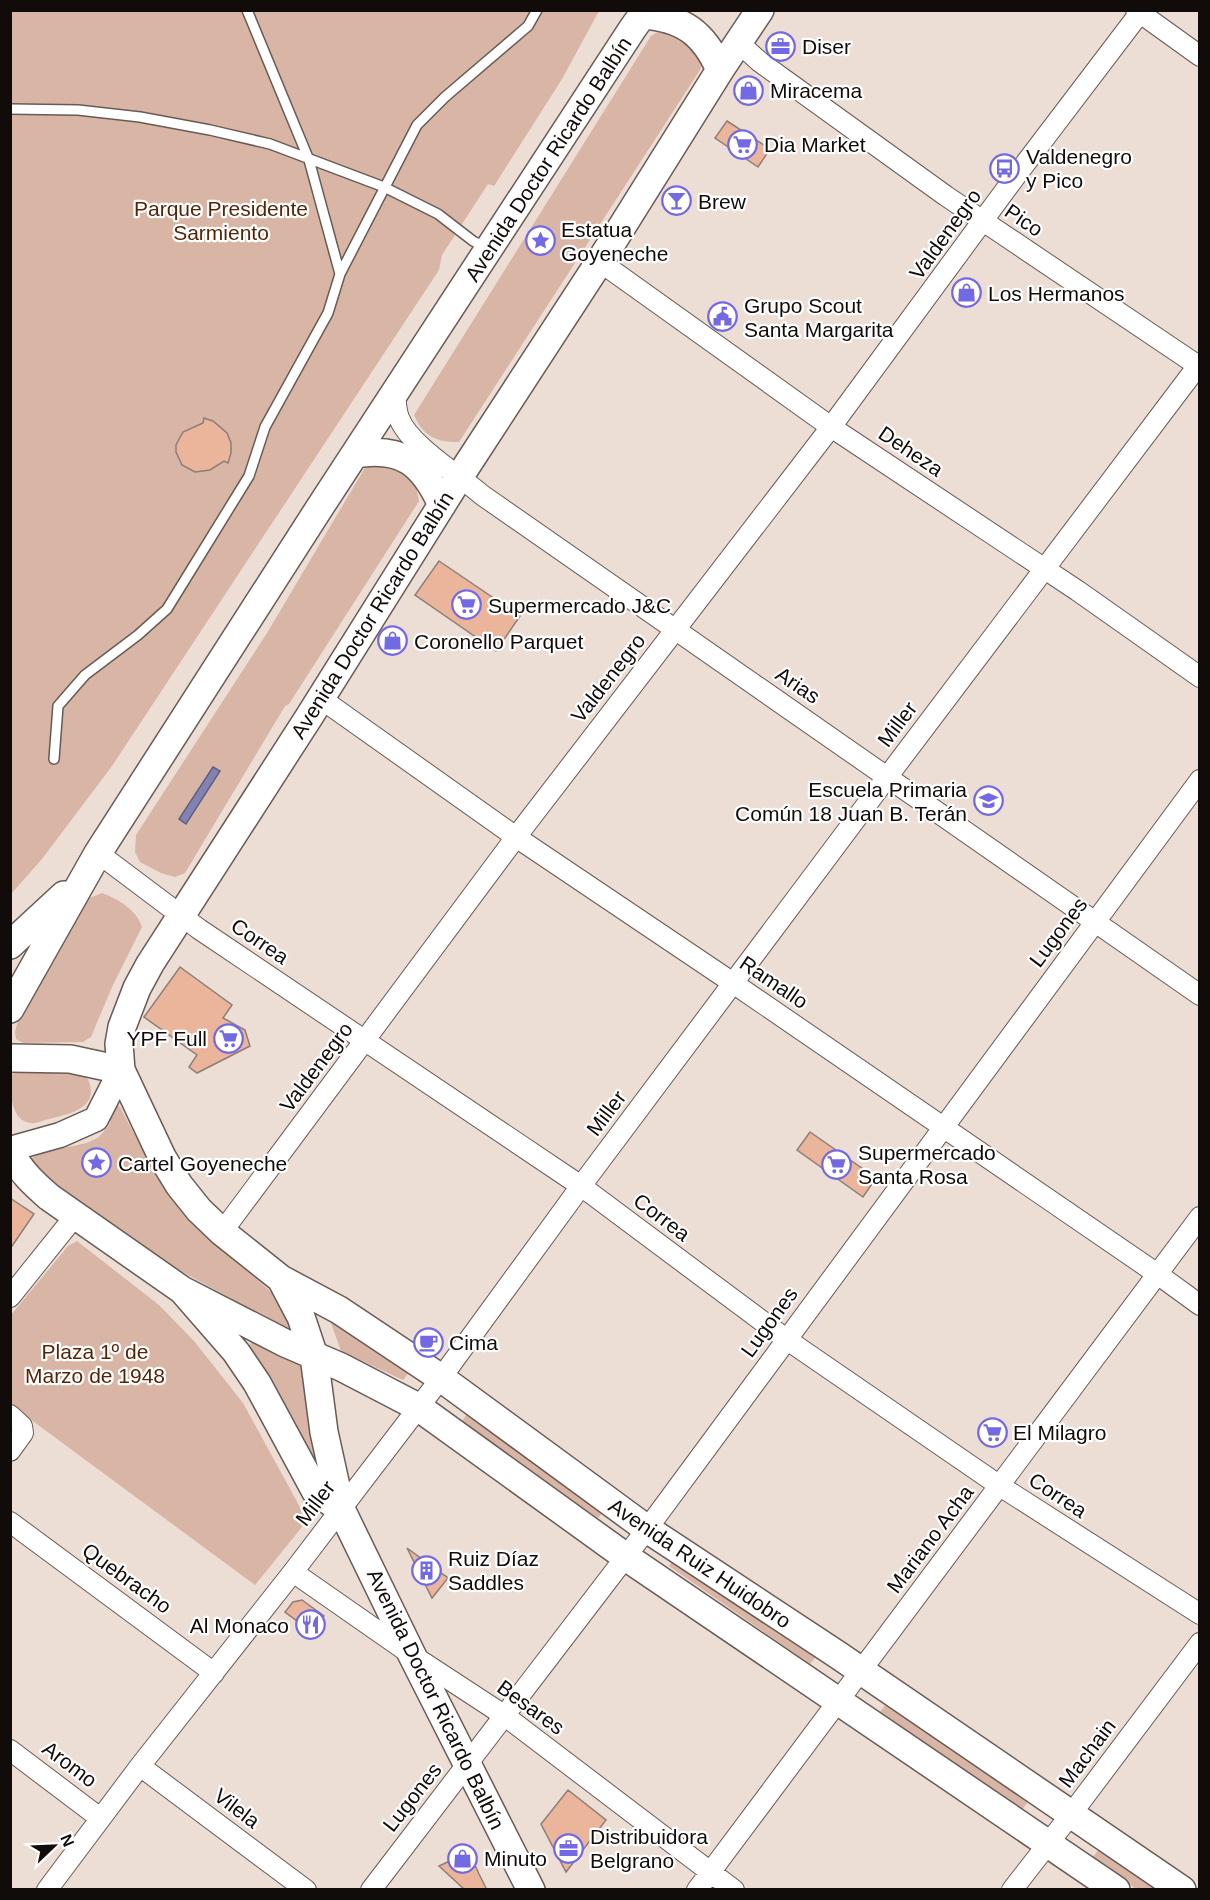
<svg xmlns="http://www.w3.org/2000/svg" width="1210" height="1900" font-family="Arial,sans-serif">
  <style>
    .green { fill: #d8b5a5 }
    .water { fill: #8283b3; stroke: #605f80; stroke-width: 1.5 }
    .building { fill: #ebb59b; stroke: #8c7e78; stroke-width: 1.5 }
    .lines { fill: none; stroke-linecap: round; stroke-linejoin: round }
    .service-casing { stroke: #685b55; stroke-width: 12 }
    .minor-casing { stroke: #685b55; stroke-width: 22 }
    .tertiary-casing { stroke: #685b55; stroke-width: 27 }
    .secondary-casing { stroke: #685b55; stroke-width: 30 }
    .service { stroke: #fff; stroke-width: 9 }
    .minor { stroke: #fff; stroke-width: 20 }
    .tertiary { stroke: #fff; stroke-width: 24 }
    .secondary { stroke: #fff; stroke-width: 27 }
    .labels { text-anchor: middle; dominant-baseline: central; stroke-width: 4.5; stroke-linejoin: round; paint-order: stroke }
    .poi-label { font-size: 21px; fill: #110c0a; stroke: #fff; text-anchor: start }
    .street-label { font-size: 21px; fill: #110c0a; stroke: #fff }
    .park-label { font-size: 21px; fill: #562508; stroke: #fff }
  </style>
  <rect width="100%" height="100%" fill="#ecddd5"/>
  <path class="green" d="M 11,11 L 599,11 L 562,79 L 494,186 L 488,184 L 442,255 L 439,270 L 112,766 L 42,859 L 11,894 Z
    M 663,29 L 674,31 L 704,54 L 700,70 L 459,442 C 436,442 424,437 414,415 L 651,36 Z
    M 385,460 L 415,482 L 419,501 L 289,704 L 285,706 L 185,873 L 175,877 L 161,873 L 140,862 L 135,852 L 136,835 L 267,633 L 366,466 Z
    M 102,893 C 118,899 137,910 142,927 L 112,987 L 91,1037 L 83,1042 L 23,1043 L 16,1039 L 15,1032 L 22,1006 L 87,899 Z
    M 17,1071 C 30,1071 68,1068 78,1071 C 84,1073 89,1079 90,1085 C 97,1109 65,1115 49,1119 C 43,1120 36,1124 31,1123 C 10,1121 11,1092 10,1076 Z
    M 115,1103 L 120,1107 L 152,1168 L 197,1226 L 280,1300 L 289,1318 L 289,1330 L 157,1258 L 34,1168 L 32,1158 C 50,1145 77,1150 97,1138 C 102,1135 106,1128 110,1124 L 112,1108 Z
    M 77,1241 L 159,1305 L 194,1341 L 243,1403 L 301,1509 L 302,1527 L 255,1585 L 11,1405 L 11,1315 L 68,1246 Z
    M 330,1320 L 411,1370 L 403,1380 L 341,1351 Z
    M 251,1342 L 303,1365 L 321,1484 L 249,1350 Z
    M 468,1412 L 606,1509 L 598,1518 L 461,1423 Z
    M 675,1557 L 818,1654 L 810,1664 L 669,1566 Z
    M 887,1703 L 1029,1800 L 1022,1810 L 880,1712 Z
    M 1100,1848 L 1160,1889 L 1136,1889 L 1092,1858 Z"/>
  <path class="water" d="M 213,767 L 220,771 L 186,824 L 179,819 Z"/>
  <path class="building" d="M 727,121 L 770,149 L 758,167 L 715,138 Z
    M 204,418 L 213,421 L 227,433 L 231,443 L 231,453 L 228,463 L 224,461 L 210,470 L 195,472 L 182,465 L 176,452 L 176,445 L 183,432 L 203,423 Z
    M 439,561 L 520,616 L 496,651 L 415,595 Z
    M 180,967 L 232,1005 L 223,1018 L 245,1030 L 250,1046 L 197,1073 L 189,1067 L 197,1055 L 144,1017 Z
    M 810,1132 L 876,1178 L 863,1197 L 797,1150 Z
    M 10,1198 L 34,1214 L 10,1249 Z
    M 407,1548 L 448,1578 L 432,1598 Z
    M 302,1600 L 324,1616 L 313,1633 L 285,1612 L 293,1602 Z
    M 568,1790 L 606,1820 L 566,1872 L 541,1824 Z
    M 469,1852 L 479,1874 L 487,1890 L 465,1890 L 439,1866 Z"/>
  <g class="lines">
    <defs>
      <path id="service" d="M 247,10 L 309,160 L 340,274
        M 10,109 L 78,110 L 140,117 L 210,130 L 270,144 L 384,187 L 438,214 L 473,241 L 487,248
        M 54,759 L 58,706 L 85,675 L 138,635 L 167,609 L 249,476 L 265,427 L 328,313 L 340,274 L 417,125 L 445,97 L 528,26 L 537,10"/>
      <path id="minor" d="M 1136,10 L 1200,56
        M 739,43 L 760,62 L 946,196 L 1200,367
        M 599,261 L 831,427 L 1078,591 L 1200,677
        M 395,394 C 396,402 396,411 399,418 C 409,445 459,475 482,495 L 1200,995
        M 320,698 L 516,837 L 733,983 L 1156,1273 L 1200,1305
        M 98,853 L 199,929 L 581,1186 L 786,1339 L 1000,1486 L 1200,1614
        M 222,1232 L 516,837 L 831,427 L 1015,177 L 1142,10
        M 10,1297 L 75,1216
        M 10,1415 L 22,1426 L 23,1433 L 10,1451
        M 10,1522 L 214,1673
        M 293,1572 L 412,1655 L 505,1716 L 734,1890
        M 10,1750 L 100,1818
        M 140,1766 L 306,1890
        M 47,1890 L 140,1766 L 293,1572 L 441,1378 L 581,1186 L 888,776 L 1200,363
        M 371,1890 L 647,1529 L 1200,780
        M 697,1890 L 1200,1217
        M 1012,1890 L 1072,1813 L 1200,1643"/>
      <path id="tertiary" d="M 10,1149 L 60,1135 L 96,1119 L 121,1070"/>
      <path id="secondary" d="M 760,10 L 720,70 L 613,241 L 460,476 L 309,717 L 150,964 L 137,988 L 122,1027 L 119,1044 L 121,1070 L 162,1157 L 179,1185 L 199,1210 L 222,1232 L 281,1279 L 339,1310 L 441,1378 L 647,1529 L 838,1655 L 1182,1890
        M 643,15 C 683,18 704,33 720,70
        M 355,454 C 402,446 423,463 442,505
        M 10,945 L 64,895
        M 10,1009 L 98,853 L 322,504 L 633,28 L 646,10
        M 10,1058 L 70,1059 L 121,1070
        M 10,1151 C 20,1171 33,1183 49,1197 L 182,1290 L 236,1352 L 257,1383 L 316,1492 L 341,1509
        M 281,1279 L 301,1317 L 314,1356 L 324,1432 L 341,1509 L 412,1655 L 531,1890
        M 182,1290 L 285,1343 L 341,1367 L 418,1407 L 626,1557 L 1116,1890"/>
    </defs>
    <use href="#service" class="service-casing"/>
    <use href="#minor" class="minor-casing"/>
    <use href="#tertiary" class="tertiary-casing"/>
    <use href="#secondary" class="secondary-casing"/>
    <use href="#service" class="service"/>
    <use href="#minor" class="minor"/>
    <use href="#tertiary" class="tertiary"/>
    <use href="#secondary" class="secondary"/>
  </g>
  <defs>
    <symbol id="office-ring" viewBox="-11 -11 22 22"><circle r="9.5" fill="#fff" stroke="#7369e3" stroke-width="1.5"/><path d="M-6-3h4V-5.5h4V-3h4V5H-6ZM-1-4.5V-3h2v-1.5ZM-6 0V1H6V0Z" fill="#7369e3"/></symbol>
    <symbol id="shop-ring" viewBox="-11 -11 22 22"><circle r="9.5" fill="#fff" stroke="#7369e3" stroke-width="1.5"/><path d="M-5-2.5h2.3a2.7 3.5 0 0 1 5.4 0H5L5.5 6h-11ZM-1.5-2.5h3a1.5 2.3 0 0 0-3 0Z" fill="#7369e3"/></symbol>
    <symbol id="supermarket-ring" viewBox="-11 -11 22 22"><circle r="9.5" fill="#fff" stroke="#7369e3" stroke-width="1.5"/><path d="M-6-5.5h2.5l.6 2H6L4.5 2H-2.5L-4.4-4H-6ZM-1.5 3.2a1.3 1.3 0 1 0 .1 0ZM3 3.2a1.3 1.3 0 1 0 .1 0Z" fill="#7369e3"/></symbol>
    <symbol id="bus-ring" viewBox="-11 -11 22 22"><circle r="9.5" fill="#fff" stroke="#7369e3" stroke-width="1.5"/><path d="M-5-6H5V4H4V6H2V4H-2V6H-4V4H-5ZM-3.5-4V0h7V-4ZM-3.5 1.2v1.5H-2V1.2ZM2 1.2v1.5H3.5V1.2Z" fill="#7369e3"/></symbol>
    <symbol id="bar-ring" viewBox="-11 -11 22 22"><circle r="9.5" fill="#fff" stroke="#7369e3" stroke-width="1.5"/><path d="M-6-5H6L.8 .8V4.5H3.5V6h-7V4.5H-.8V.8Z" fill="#7369e3"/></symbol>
    <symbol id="sight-ring" viewBox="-11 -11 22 22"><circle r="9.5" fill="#fff" stroke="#7369e3" stroke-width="1.5"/><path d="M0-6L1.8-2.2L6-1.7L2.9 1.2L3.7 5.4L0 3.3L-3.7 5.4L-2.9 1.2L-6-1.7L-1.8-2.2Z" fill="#7369e3"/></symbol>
    <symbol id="civic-ring" viewBox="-11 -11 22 22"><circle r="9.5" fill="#fff" stroke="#7369e3" stroke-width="1.5"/><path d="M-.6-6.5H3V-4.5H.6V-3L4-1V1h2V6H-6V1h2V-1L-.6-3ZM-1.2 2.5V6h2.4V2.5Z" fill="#7369e3"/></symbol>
    <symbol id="school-ring" viewBox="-11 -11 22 22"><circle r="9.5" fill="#fff" stroke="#7369e3" stroke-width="1.5"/><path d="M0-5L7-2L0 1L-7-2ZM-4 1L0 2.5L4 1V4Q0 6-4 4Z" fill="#7369e3"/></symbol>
    <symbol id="cafe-ring" viewBox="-11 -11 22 22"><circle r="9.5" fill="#fff" stroke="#7369e3" stroke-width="1.5"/><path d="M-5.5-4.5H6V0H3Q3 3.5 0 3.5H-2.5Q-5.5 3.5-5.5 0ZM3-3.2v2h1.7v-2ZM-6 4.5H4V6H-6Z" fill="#7369e3"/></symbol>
    <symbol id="building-ring" viewBox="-11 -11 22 22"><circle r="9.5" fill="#fff" stroke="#7369e3" stroke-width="1.5"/><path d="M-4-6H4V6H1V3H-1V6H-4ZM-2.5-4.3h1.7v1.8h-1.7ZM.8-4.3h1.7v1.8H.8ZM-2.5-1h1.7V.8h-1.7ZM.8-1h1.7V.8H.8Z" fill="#7369e3"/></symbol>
    <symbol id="restaurant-ring" viewBox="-11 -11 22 22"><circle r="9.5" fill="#fff" stroke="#7369e3" stroke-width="1.5"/><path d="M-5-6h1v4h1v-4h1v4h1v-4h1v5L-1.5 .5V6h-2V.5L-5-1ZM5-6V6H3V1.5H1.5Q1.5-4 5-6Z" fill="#7369e3"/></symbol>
  </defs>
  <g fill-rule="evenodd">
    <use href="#office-ring" x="764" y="30" width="33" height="33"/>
    <use href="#shop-ring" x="732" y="74" width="33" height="33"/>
    <use href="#supermarket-ring" x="726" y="128" width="33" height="33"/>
    <use href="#bus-ring" x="988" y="152" width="33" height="33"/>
    <use href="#bar-ring" x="660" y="184" width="33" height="33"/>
    <use href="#sight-ring" x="524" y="224" width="33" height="33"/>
    <use href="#shop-ring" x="950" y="276" width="33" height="33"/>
    <use href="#civic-ring" x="706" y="300" width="33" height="33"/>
    <use href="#supermarket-ring" x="450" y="588" width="33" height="33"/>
    <use href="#shop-ring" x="376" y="624" width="33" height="33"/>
    <use href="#school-ring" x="972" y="784" width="33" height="33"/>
    <use href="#supermarket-ring" x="212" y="1022" width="33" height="33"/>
    <use href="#sight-ring" x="80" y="1146" width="33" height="33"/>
    <use href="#supermarket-ring" x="820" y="1148" width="33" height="33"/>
    <use href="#cafe-ring" x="412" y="1326" width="33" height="33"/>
    <use href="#supermarket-ring" x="976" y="1416" width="33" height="33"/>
    <use href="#building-ring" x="410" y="1554" width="33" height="33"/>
    <use href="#restaurant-ring" x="294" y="1608" width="33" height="33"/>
    <use href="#office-ring" x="552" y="1832" width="33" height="33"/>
    <use href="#shop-ring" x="446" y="1842" width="33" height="33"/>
  </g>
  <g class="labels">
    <g class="poi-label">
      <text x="802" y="46">Diser</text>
      <text x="770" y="90">Miracema</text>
      <text x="764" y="144">Dia Market</text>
      <text x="1026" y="156">Valdenegro<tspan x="1026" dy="24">y Pico</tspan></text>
      <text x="698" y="201">Brew</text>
      <text x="561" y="229">Estatua<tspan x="561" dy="24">Goyeneche</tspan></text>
      <text x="988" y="293">Los Hermanos</text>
      <text x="744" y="305">Grupo Scout<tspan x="744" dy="24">Santa Margarita</tspan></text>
      <text x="488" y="605">Supermercado J&amp;C</text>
      <text x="414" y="641">Coronello Parquet</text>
      <text x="967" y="789" text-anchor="end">Escuela Primaria<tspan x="967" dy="24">Común 18 Juan B. Terán</tspan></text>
      <text x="207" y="1038" text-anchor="end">YPF Full</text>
      <text x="858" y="1152">Supermercado<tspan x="858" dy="24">Santa Rosa</tspan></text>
      <text x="118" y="1163">Cartel Goyeneche</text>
      <text x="449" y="1342">Cima</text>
      <text x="1013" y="1432">El Milagro</text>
      <text x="448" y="1558">Ruiz Díaz<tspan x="448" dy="24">Saddles</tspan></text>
      <text x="289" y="1625" text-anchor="end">Al Monaco</text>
      <text x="590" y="1836">Distribuidora<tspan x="590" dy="24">Belgrano</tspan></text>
      <text x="484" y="1858">Minuto</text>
    </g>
    <g class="street-label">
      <text transform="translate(548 159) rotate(-57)">Avenida Doctor Ricardo Balbín</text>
      <text transform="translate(1024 220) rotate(34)">Pico</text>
      <text transform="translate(945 234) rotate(-54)">Valdenegro</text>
      <text transform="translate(911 451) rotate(34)">Deheza</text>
      <text transform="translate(372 615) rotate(-58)">Avenida Doctor Ricardo Balbín</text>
      <text transform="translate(608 678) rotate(-52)">Valdenegro</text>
      <text transform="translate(798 685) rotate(34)">Arias</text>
      <text transform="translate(897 724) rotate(-53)">Miller</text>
      <text transform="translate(1058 932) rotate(-53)">Lugones</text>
      <text transform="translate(260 941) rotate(34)">Correa</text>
      <text transform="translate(774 982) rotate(34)">Ramallo</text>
      <text transform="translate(316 1067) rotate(-53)">Valdenegro</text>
      <text transform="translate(606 1113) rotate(-53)">Miller</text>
      <text transform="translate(662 1217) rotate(37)">Correa</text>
      <text transform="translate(769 1322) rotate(-54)">Lugones</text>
      <text transform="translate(1058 1495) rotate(33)">Correa</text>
      <text transform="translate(315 1503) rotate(-53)">Miller</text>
      <text transform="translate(930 1539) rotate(-53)">Mariano Acha</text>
      <text transform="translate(700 1563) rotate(34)">Avenida Ruiz Huidobro</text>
      <text transform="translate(127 1578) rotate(36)">Quebracho</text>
      <text transform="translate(436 1699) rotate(64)">Avenida Doctor Ricardo Balbín</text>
      <text transform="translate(531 1707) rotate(36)">Besares</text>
      <text transform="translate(1087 1753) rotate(-53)">Machain</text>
      <text transform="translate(70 1764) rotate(37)">Aromo</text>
      <text transform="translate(412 1797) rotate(-52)">Lugones</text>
      <text transform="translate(237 1808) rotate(37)">Vilela</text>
    </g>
    <g class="park-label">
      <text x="221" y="208">Parque Presidente<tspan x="221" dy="24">Sarmiento</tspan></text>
      <text x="95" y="1351">Plaza 1º de<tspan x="95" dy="24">Marzo de 1948</tspan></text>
    </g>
  </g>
  <rect width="1210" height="1900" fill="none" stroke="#110c0a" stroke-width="24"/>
  <g transform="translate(54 1846) rotate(67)" stroke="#ffffff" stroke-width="4.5" paint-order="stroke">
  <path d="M0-4.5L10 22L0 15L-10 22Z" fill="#110c0a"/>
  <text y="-9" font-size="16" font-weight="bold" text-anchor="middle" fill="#110c0a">N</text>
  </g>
</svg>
